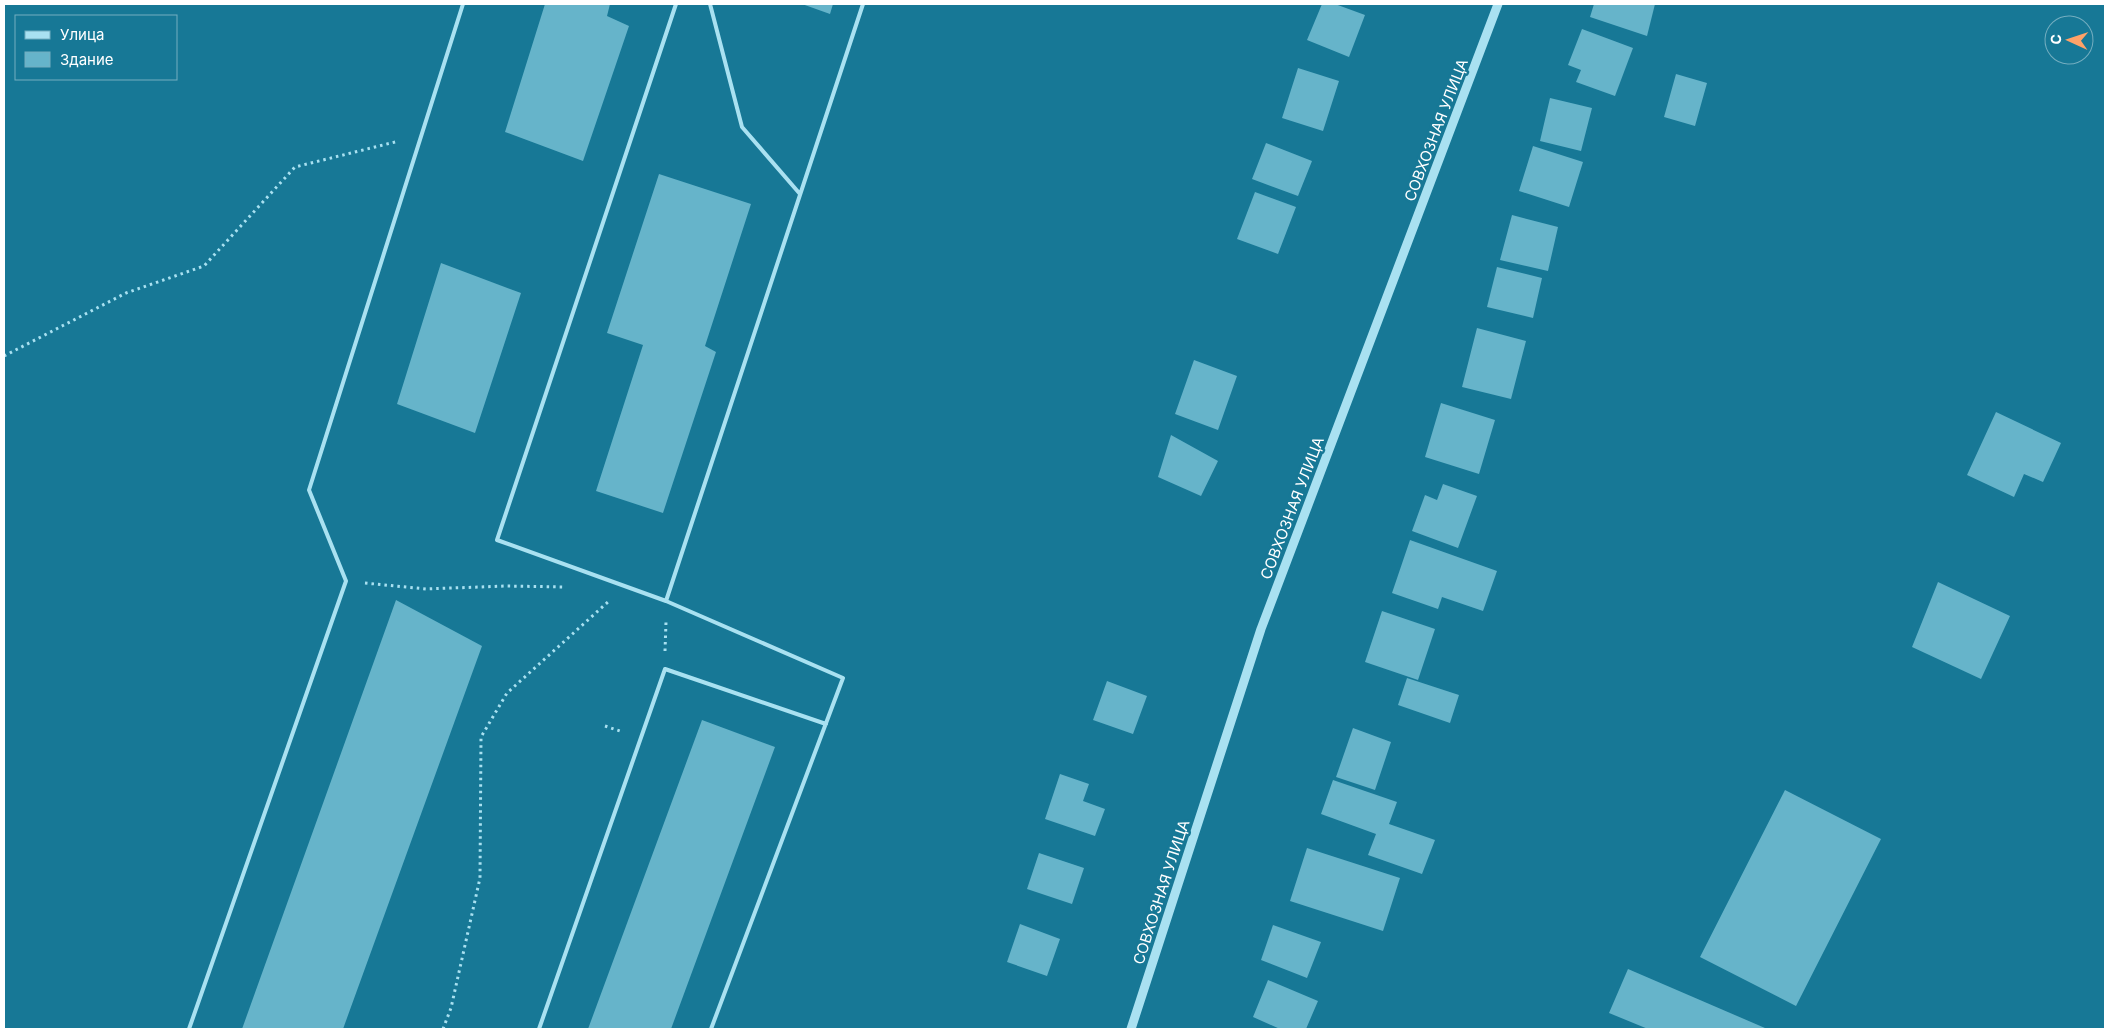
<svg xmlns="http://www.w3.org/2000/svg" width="2109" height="1033" font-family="Inter,sans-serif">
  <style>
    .building { fill: #66b4ca }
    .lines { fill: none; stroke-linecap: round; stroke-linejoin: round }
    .path { stroke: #a9e1f1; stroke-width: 3; stroke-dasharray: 2.5 4; stroke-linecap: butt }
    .service { stroke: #a9e1f1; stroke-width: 4 }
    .tertiary { stroke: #a9e1f1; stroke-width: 9 }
    .labels { text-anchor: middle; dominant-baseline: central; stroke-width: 5; stroke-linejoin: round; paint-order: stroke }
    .street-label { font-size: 15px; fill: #fff; stroke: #177896 }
  </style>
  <rect width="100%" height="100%" fill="#177896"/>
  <path class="building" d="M 545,4 L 610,4 L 607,16 L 629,26 L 583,161 L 505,132 Z
    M 802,4 L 833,4 L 830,14 Z
    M 1322,4 L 1335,4 L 1365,15 L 1349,57 L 1307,40 Z
    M 1594,4 L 1655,4 L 1647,36 L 1590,17 Z
    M 1582,29 L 1633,48 L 1615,96 L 1576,82 L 1581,70 L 1568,65 Z
    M 1298,68 L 1339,81 L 1323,131 L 1282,118 Z
    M 1676,74 L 1707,83 L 1695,126 L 1664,117 Z
    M 1550,98 L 1592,108 L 1581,151 L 1540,141 Z
    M 1266,143 L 1312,161 L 1298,196 L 1252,179 Z
    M 1533,146 L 1583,162 L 1569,207 L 1519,191 Z
    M 659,174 L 751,204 L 705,346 L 716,352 L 663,513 L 596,491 L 643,345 L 607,333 Z
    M 1255,192 L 1296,207 L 1278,254 L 1237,239 Z
    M 1512,215 L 1558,227 L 1548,271 L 1500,260 Z
    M 441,263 L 521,293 L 475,433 L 397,404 Z
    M 1497,267 L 1542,278 L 1533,318 L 1487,307 Z
    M 1477,328 L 1526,341 L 1511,399 L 1462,387 Z
    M 1194,360 L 1237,376 L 1218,430 L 1175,414 Z
    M 1441,403 L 1495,420 L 1479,474 L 1425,457 Z
    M 1996,412 L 2061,443 L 2043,482 L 2024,474 L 2014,497 L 1967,475 Z
    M 1171,435 L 1218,461 L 1201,496 L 1158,477 Z
    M 1443,484 L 1477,496 L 1458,548 L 1412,531 L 1425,495 L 1437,500 Z
    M 1410,540 L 1497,571 L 1483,611 L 1442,597 L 1438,609 L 1392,593 Z
    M 1938,582 L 2010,616 L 1981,679 L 1912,647 Z
    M 396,600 L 482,646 L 343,1029 L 242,1029 Z
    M 1382,611 L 1435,629 L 1418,680 L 1365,662 Z
    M 1407,678 L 1459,695 L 1450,723 L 1398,705 Z
    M 1107,681 L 1147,696 L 1133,734 L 1093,720 Z
    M 702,720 L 775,747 L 671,1029 L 588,1029 Z
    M 1353,728 L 1391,742 L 1375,790 L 1336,777 Z
    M 1060,774 L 1089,784 L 1083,801 L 1105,809 L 1095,836 L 1045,819 Z
    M 1333,780 L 1397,802 L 1389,824 L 1435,840 L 1422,874 L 1368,855 L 1376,834 L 1321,814 Z
    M 1785,790 L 1881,839 L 1796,1006 L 1700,957 Z
    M 1307,848 L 1400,878 L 1383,931 L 1290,901 Z
    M 1039,853 L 1084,868 L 1072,904 L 1027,889 Z
    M 1020,924 L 1060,939 L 1047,976 L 1007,962 Z
    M 1273,925 L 1321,942 L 1307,978 L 1261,960 Z
    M 1628,969 L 1765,1028 L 1765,1029 L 1648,1029 L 1609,1013 Z
    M 1268,980 L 1318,1001 L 1306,1029 L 1280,1029 L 1253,1017 Z"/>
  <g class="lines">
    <path class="path" d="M 4,356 L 126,293 L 204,266 L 295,167 L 399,141
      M 365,583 L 426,589 L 505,586 L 566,587
      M 665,651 L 666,622
      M 605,726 L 623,732
      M 443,1029 L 451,1008 L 480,878 L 481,737 L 507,693 L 609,601"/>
    <path class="service" d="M 710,4 L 742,127 L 800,194
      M 666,601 L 497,540 L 676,4
      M 189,1029 L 346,581 L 309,490 L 463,4
      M 539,1029 L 665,669 L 826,724
      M 711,1029 L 843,678 L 666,601 L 863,4"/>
    <path class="tertiary" d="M 1131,1029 L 1261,629 L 1498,4"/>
  </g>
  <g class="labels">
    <g class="street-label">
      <text transform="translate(1436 130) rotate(-69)">СОВХОЗНАЯ УЛИЦА</text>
      <text transform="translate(1292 508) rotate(-69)">СОВХОЗНАЯ УЛИЦА</text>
      <text transform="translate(1161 892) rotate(-72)">СОВХОЗНАЯ УЛИЦА</text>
    </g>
  </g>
  <rect width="2109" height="1033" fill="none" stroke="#ffffff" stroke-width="10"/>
  <rect x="15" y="15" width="162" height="65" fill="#177896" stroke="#74aec0"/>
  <rect x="25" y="31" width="25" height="8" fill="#a9e1f1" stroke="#74aec0"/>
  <text x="60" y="40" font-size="15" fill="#ffffff">Улица</text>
  <rect x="25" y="52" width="25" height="15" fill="#66b4ca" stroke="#74aec0"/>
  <text x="60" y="65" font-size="15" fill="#ffffff">Здание</text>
  <g transform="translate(2069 40) rotate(273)"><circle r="24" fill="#177896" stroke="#74aec0"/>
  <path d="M0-4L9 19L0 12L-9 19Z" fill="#ffa268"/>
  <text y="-8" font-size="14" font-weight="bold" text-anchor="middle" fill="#ffffff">С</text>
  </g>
</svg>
